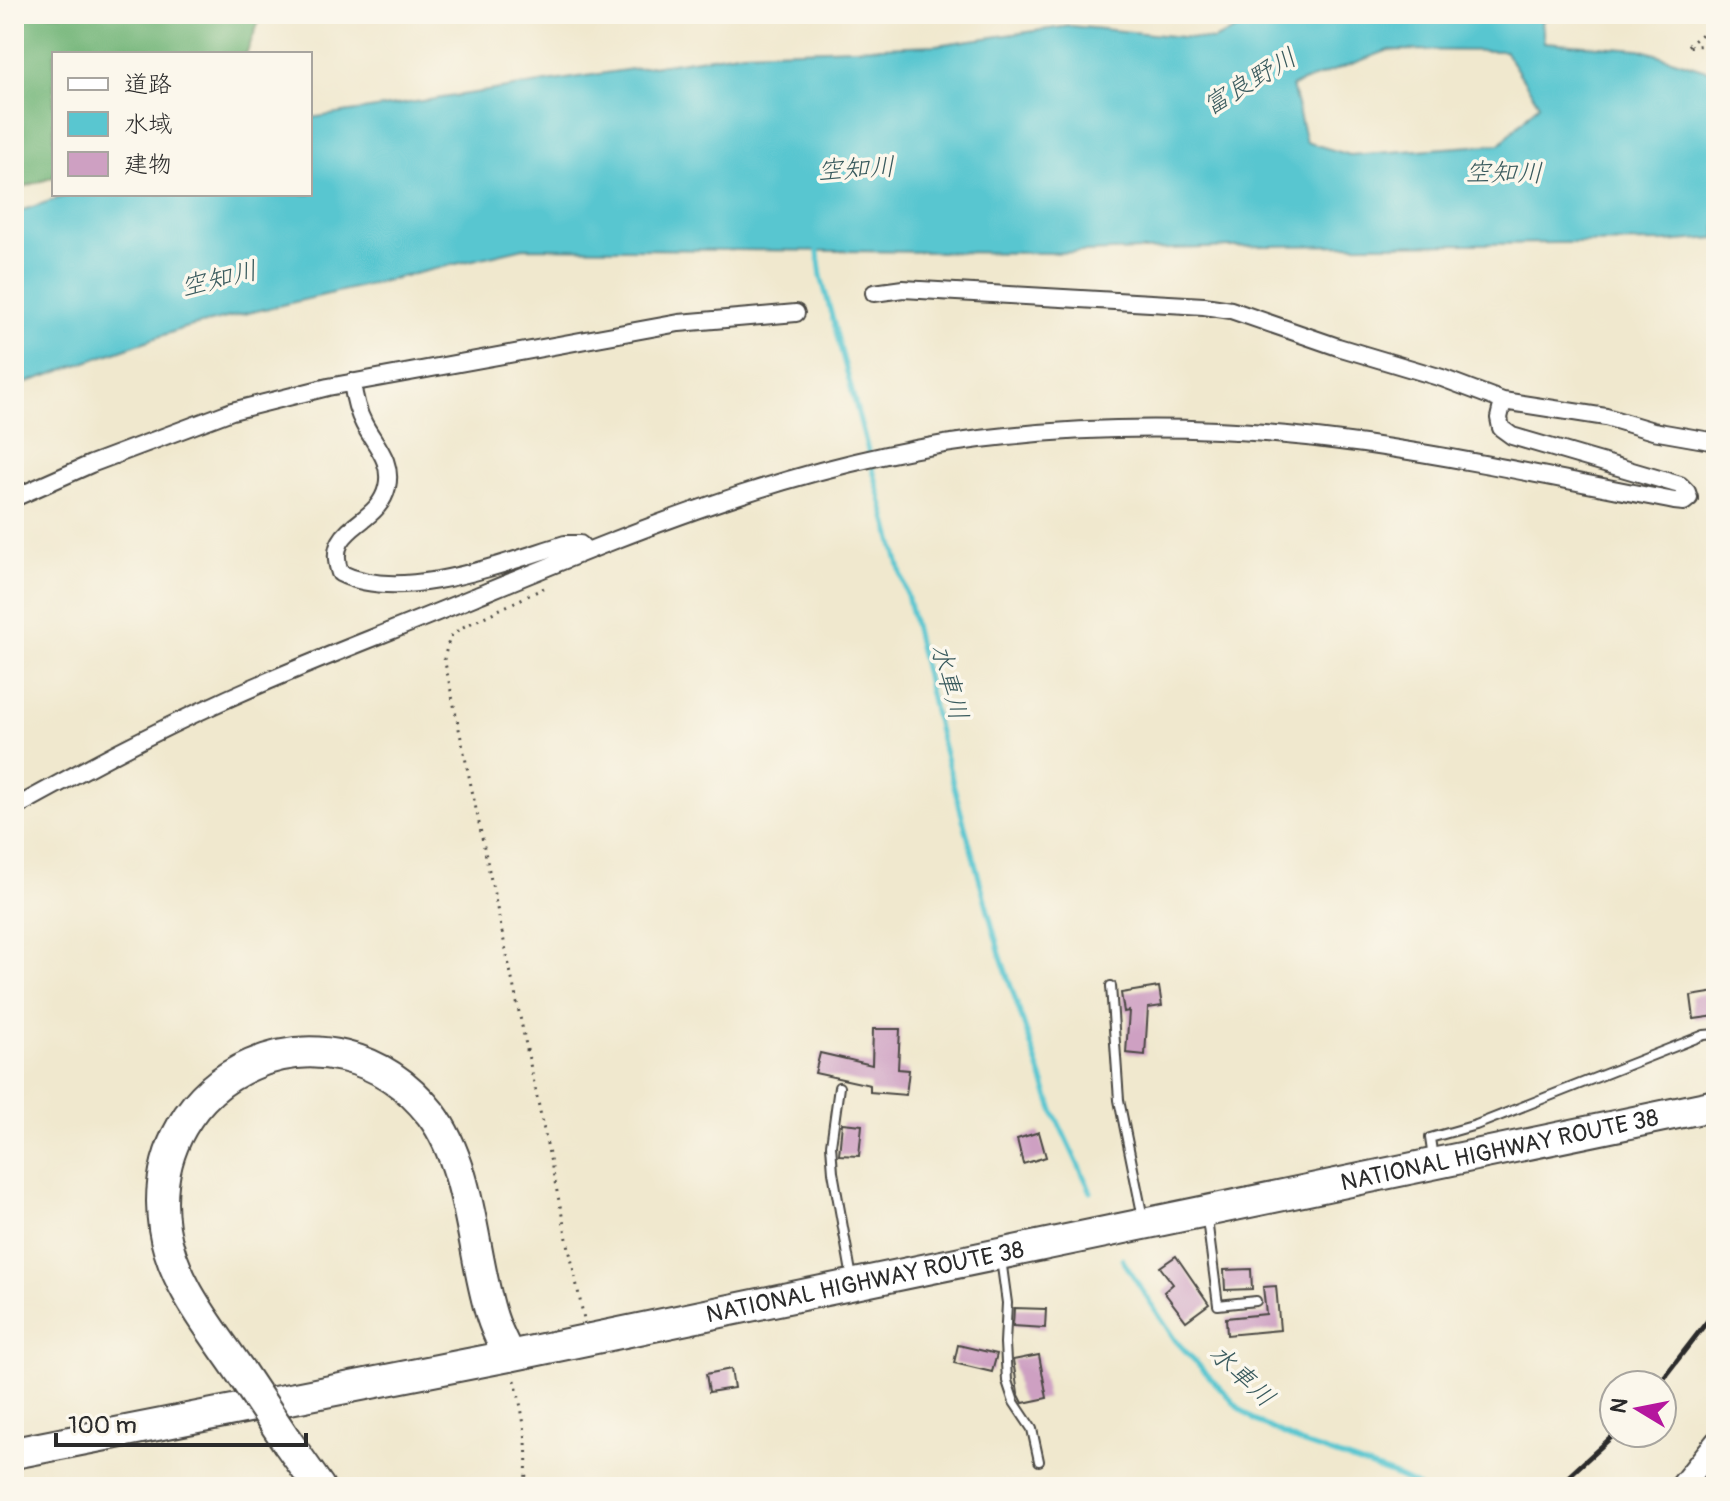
<svg xmlns="http://www.w3.org/2000/svg" width="1730" height="1501" font-family="Pangolin,'Klee One',sans-serif">
  <style>
    .forest { fill: #72b578; stroke: #4e7052; stroke-width: 2 }
    .water { fill: #59c6d0; stroke: #42787e; stroke-width: 2; fill-rule: evenodd }
    .lines { fill: none; stroke-linecap: round; stroke-linejoin: round }
    .stream { stroke: #59c6d0; stroke-width: 5 }
    .building { fill: #cea0c2 }
    .lane-casing { stroke: #494743; stroke-width: 12 }
    .street-casing { stroke: #494743; stroke-width: 20 }
    .secondary-casing { stroke: #494743; stroke-width: 26 }
    .highway-casing { stroke: #494743; stroke-width: 34 }
    .path { stroke: #494743; stroke-width: 3; stroke-dasharray: 2 6; stroke-linecap: butt }
    .lane { stroke: #fff; stroke-width: 8 }
    .street { stroke: #fff; stroke-width: 16 }
    .secondary { stroke: #fff; stroke-width: 22 }
    .highway { stroke: #fff; stroke-width: 30 }
    .rail { stroke: #2b2b2b; stroke-width: 5 }
    .highway-bridge-casing { stroke: #494743; stroke-width: 34; stroke-linecap: butt }
    .highway-bridge { stroke: #fff; stroke-width: 30 }
    .labels { text-anchor: middle; dominant-baseline: central; stroke-width: 7; stroke-linejoin: round; paint-order: stroke }
    .street-label { font-size: 24px; fill: #2b2b2b; stroke: #fbf7ec }
    .water-label { font-size: 26px; font-style: italic; fill: #395a5d; stroke: #fbf7ec }
  </style>
  <rect width="100%" height="100%" fill="#fbf7ec"/>
  <filter id="ink" filterUnits="userSpaceOnUse"><feTurbulence type="fractalNoise" baseFrequency=".0125" numOctaves="2"/><feDisplacementMap in="SourceGraphic" scale="16" xChannelSelector="R" yChannelSelector="G"/><feConvolveMatrix kernelMatrix="1 2 1 2 8 2 1 2 1" color-interpolation-filters="sRGB"/></filter>
  <filter id="wash" filterUnits="userSpaceOnUse"><feTurbulence type="fractalNoise" baseFrequency=".006" numOctaves="4" result="noise"/><feDisplacementMap in="SourceGraphic" scale="32" xChannelSelector="R" yChannelSelector="G"/><feGaussianBlur stdDeviation="1.8" result="paint"/><feColorMatrix in="noise" values="0 0 0 0 0 0 0 0 0 0 0 0 0 0 0 0 0 1.4 0 .05"/><feComposite in="paint" operator="in"/></filter>
  <g filter="url(#wash)">
    <rect width="100%" height="100%" fill="#f0e8ce"/>
    <path class="forest" d="M 14,14 L 262,14 L 246,54 L 54,54 L 54,177 L 14,190 Z"/>
    <path class="water" d="M 1272,14 L 1555,14 L 1542,21 L 1544,42 L 1639,49 L 1716,73 L 1716,238 L 1665,242 L 1263,246 L 1052,253 L 524,248 L 184,328 L 14,387 L 14,213 L 71,194 L 310,194 L 310,118 L 744,52 L 936,45 L 1071,26 L 1213,40 ZM 1389,50 L 1505,51 L 1539,104 L 1500,144 L 1350,155 L 1306,142 L 1292,86 Z"/>
    <g class="lines">
      <path class="stream" d="M 817,246 L 821,276 L 909,603 L 939,732 L 1000,954 L 1054,1113 L 1091,1192
        M 1122,1259 L 1175,1340 L 1240,1409 L 1256,1421 L 1301,1443 L 1391,1474 L 1420,1487"/>
    </g>
    <g id="blocks">
      <path class="building" d="M 1159,987 L 1162,1006 L 1148,1008 L 1145,1055 L 1126,1053 L 1129,1011 L 1124,1012 L 1121,993 Z
        M 1716,992 L 1716,1016 L 1694,1019 L 1691,996 Z
        M 873,1029 L 900,1029 L 898,1069 L 909,1070 L 906,1095 L 870,1092 L 870,1085 L 815,1073 L 820,1053 L 872,1065 Z
        M 842,1123 L 862,1125 L 859,1156 L 839,1155 Z
        M 1039,1132 L 1046,1157 L 1023,1164 L 1017,1139 Z
        M 1176,1256 L 1209,1304 L 1186,1321 L 1164,1292 L 1173,1284 L 1160,1267 Z
        M 1251,1269 L 1252,1289 L 1225,1290 L 1224,1270 Z
        M 1276,1286 L 1280,1330 L 1227,1335 L 1226,1318 L 1266,1314 L 1263,1287 Z
        M 1014,1308 L 1046,1309 L 1045,1328 L 1013,1326 Z
        M 958,1345 L 997,1354 L 992,1372 L 954,1363 Z
        M 1039,1355 L 1047,1398 L 1023,1403 L 1018,1393 L 1013,1360 Z
        M 731,1369 L 734,1388 L 709,1392 L 706,1374 Z"/>
    </g>
  </g>
  <g filter="url(#ink)">
    <use href="#blocks" fill-opacity="0" stroke="#494743" stroke-width="2"/>
    <g class="lines">
      <defs>
        <path id="lane" d="M 1111,986 L 1119,1100 L 1143,1218
          M 839,1087 L 831,1145 L 833,1172 L 852,1278
          M 1433,1158 L 1430,1138 L 1476,1125 L 1704,1035 L 1716,1034
          M 1207,1219 L 1218,1305 L 1256,1301
          M 1001,1259 L 1007,1303 L 1005,1343 L 1007,1381 L 1014,1402 L 1032,1429 L 1039,1461"/>
        <path id="street" d="M 874,293 L 903,289 L 1204,306 L 1231,310 L 1338,347 L 1442,378 L 1503,401 L 1606,417 L 1653,431 L 1716,442
          M 352,382 C 354,397 357,411 364,424 C 375,445 393,461 387,487 C 378,527 323,525 340,573 C 401,604 503,563 565,544 L 580,544 L 587,551
          M 14,498 L 91,464 L 232,411 L 328,387 L 679,323 L 796,313
          M 14,808 C 80,772 147,735 216,704 C 300,665 388,633 474,597 C 647,526 819,454 1007,436 C 1125,424 1247,427 1364,444 C 1468,459 1571,481 1674,501 L 1684,502 L 1689,498 L 1687,492 L 1680,485 L 1512,436 L 1501,428 L 1499,418 L 1503,401"/>
        <path id="secondary" d="M 1681,1487 L 1716,1443"/>
        <g id="highway">
          <path d="M 240,1371 C 210,1327 172,1282 164,1228 C 141,1072 331,987 431,1114 C 472,1168 472,1255 492,1317 C 496,1330 503,1343 509,1356"/>
          <path d="M 288,1443 L 319,1487"/>
          <path id="s1" d="M 14,1453 L 509,1356 L 1716,1105"/>
        </g>
      </defs>
      <use href="#lane" class="lane-casing"/>
      <use href="#street" class="street-casing"/>
      <use href="#secondary" class="secondary-casing"/>
      <use href="#highway" class="highway-casing"/>
      <path class="path" d="M 1716,27 L 1705,32 L 1686,47 L 1716,44
        M 544,588 L 461,628 L 450,637 L 444,658 L 584,1319
        M 515,1380 C 523,1415 531,1452 524,1487"/>
      <use href="#lane" class="lane"/>
      <use href="#street" class="street"/>
      <use href="#secondary" class="secondary"/>
      <use href="#highway" class="highway"/>
      <path class="rail" d="M 1658,1385 L 1716,1310
        M 1557,1487 L 1616,1433"/>
      <defs>
        <path id="highway-bridge" d="M 240,1371 L 288,1443"/>
      </defs>
      <use href="#highway-bridge" class="highway-bridge-casing"/>
      <use href="#highway-bridge" class="highway-bridge"/>
    </g>
  </g>
  <g class="labels">
    <g class="street-label">
      <text stroke="none"><textPath href="#s1" startOffset="1516">NATIONAL HIGHWAY ROUTE 38</textPath></text>
      <text stroke="none"><textPath href="#s1" startOffset="868">NATIONAL HIGHWAY ROUTE 38</textPath></text>
    </g>
    <g class="water-label">
      <text transform="translate(1250 82) rotate(-31)">富良野川</text>
      <text transform="translate(856 169) rotate(-3)">空知川</text>
      <text transform="translate(1504 173) rotate(1)">空知川</text>
      <text transform="translate(219 279) rotate(-13)">空知川</text>
      <text transform="translate(949 682) rotate(75)">水車川</text>
      <text transform="translate(1242 1376) rotate(43)">水車川</text>
    </g>
  </g>
  <rect width="1730" height="1501" fill="none" stroke="#fbf7ec" stroke-width="48"/>
  <rect x="52" y="52" width="260" height="144" fill="#fbf7ec" stroke="#a8a59f" stroke-width="2"/>
  <rect x="68" y="78" width="40" height="12" fill="#ffffff" stroke="#a8a59f" stroke-width="2"/>
  <text x="124" y="92" font-size="24" fill="#2b2b2b">道路</text>
  <rect x="68" y="112" width="40" height="24" fill="#59c6d0" stroke="#a8a59f" stroke-width="2"/>
  <text x="124" y="132" font-size="24" fill="#2b2b2b">水域</text>
  <rect x="68" y="152" width="40" height="24" fill="#cea0c2" stroke="#a8a59f" stroke-width="2"/>
  <text x="124" y="172" font-size="24" fill="#2b2b2b">建物</text>
  <g transform="translate(1638 1409) rotate(280)"><circle r="38" fill="#fbf7ec" stroke="#a8a59f" stroke-width="2"/>
  <path d="M0-6L14 30L0 20L-14 30Z" fill="#b5179e"/>
  <text y="-12" font-size="22" font-weight="bold" text-anchor="middle" fill="#2b2b2b">N</text>
  </g>
  <path d="M56 1433v12h250v-12" fill="none" stroke="#2b2b2b" stroke-width="4"/>
  <text x="68" y="1433" font-size="24" fill="#2b2b2b" stroke="#fbf7ec" stroke-width="6" paint-order="stroke">100 m</text>
</svg>
